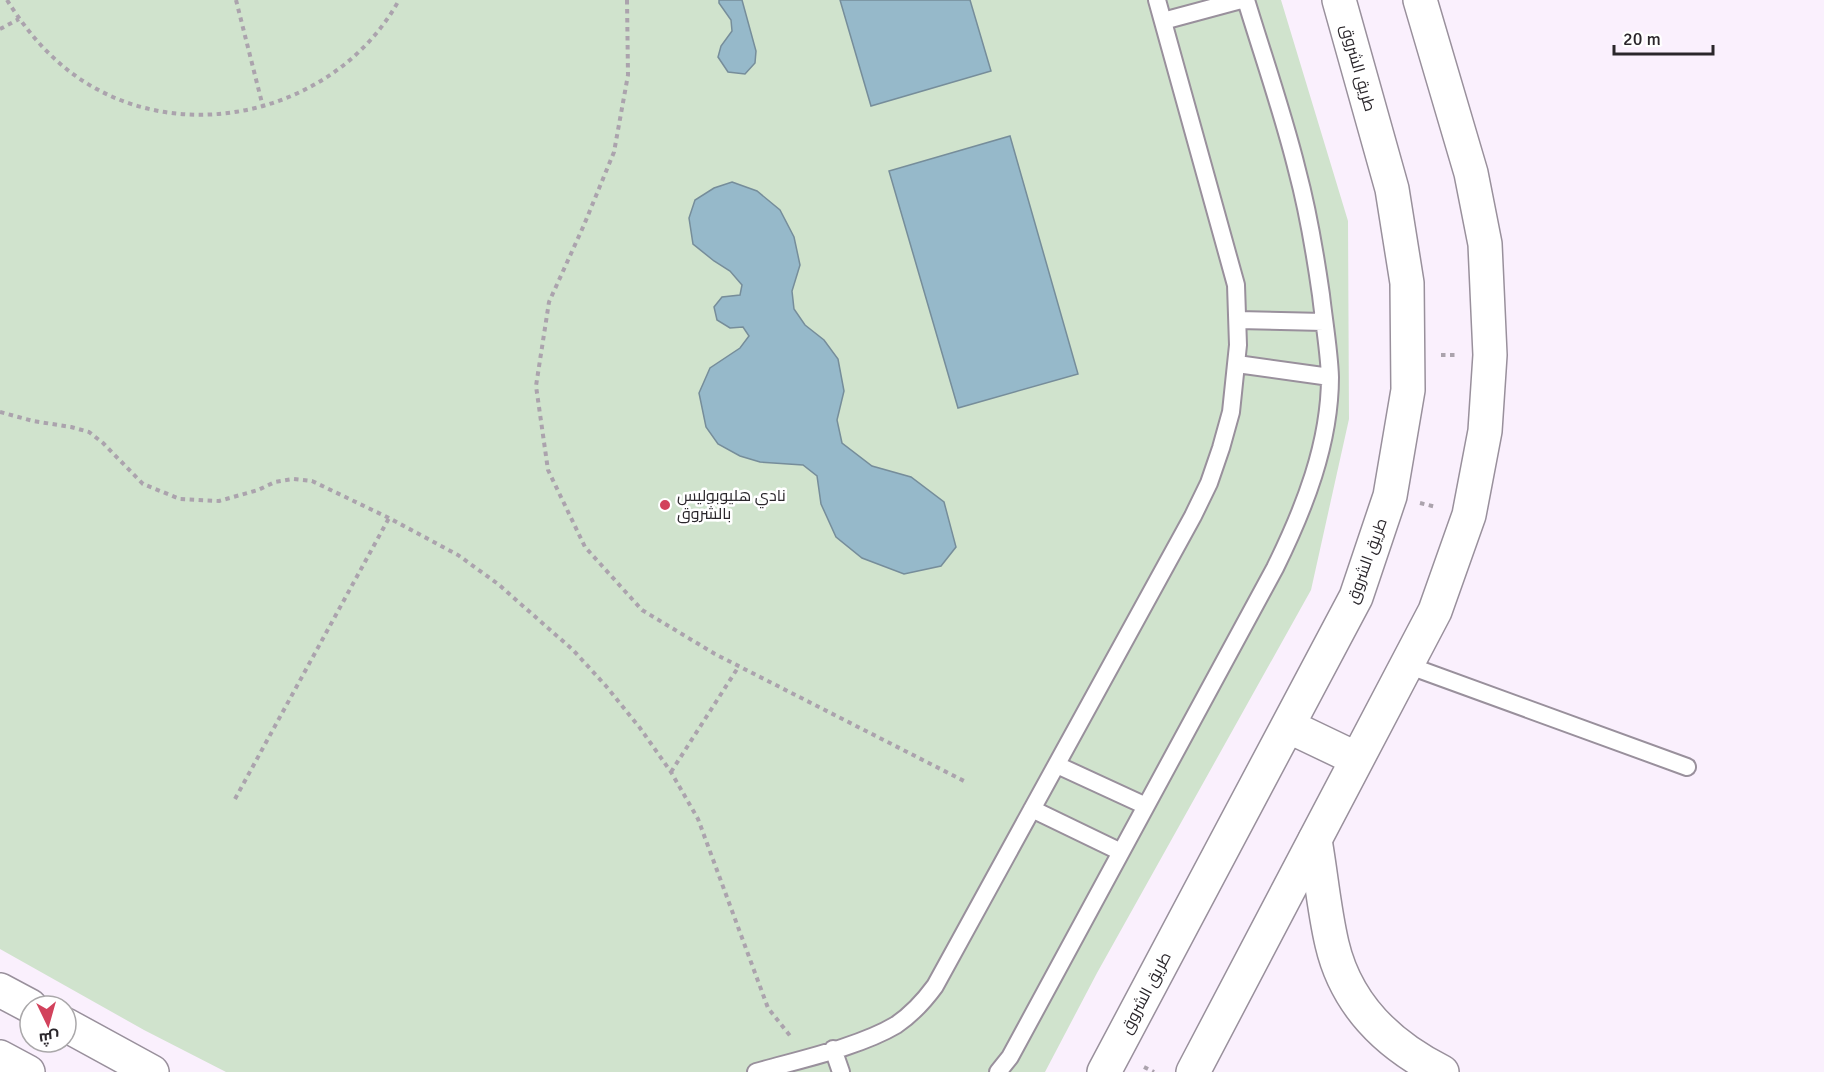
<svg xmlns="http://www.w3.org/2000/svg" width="1824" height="1072" font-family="Signika,Cairo,sans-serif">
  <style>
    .green { fill: #d0e3cd }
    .water { fill: #96b9ca; stroke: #768d9a; stroke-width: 1.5 }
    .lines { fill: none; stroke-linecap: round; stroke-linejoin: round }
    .service-casing { stroke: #99909c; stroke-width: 20 }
    .minor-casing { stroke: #99909c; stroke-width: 36 }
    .tertiary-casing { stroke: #99909c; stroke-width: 36 }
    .path { stroke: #aba3ad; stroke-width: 4; stroke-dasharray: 4.5 4.5; stroke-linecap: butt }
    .service { stroke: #fff; stroke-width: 16 }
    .minor { stroke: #fff; stroke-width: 33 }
    .tertiary { stroke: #fff; stroke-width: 33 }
    .poi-dot { fill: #d2425c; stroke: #fff; stroke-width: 2 }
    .labels { text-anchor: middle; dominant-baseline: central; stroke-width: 5; stroke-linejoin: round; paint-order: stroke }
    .street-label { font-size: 16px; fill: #2a262b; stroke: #fff }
    .poi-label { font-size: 16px; fill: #2a262b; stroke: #fff; text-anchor: start }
  </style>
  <rect width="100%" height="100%" fill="#faf0fd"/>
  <path class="green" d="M 0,0 L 1281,0 L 1348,221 L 1349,419 L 1311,590 L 1097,973 L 1045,1072 L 226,1072 L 144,1030 L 0,949 Z"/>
  <path class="water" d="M 719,0 L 742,0 L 756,51 L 755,63 L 745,74 L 728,72 L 718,57 L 721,46 L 732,31 L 731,20 L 719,3 Z
    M 840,0 L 970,0 L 991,71 L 871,106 Z
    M 1010,136 L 1078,374 L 958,408 L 889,171 Z
    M 732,182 L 757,191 L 780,210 L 794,237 L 800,265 L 792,291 L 794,309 L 805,325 L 824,340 L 838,359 L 844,391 L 837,420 L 842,443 L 872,466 L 911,477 L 944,502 L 956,547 L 941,566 L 904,574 L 862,558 L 836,537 L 821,504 L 817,476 L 803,465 L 760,462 L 740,456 L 718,444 L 706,427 L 699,393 L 710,368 L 740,348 L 749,336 L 743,327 L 730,328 L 717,320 L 714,307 L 722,297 L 740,295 L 742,285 L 730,271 L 714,261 L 693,244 L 689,218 L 695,200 L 714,188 Z"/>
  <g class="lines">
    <defs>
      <path id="service" d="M 1163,21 L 1241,0
        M 1238,320 L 1324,322
        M 1237,364 L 1330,377
        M 1407,665 L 1687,767
        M 1057,765 L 1146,806
        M 1032,809 L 1121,852
        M 833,1049 L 841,1072
        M 756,1072 C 798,1060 859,1047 896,1025 C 911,1015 924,1001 935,986 L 1193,516 L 1209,483 L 1221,448 L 1231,412 L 1238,345 L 1236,285 L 1157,0
        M 998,1072 L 1010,1057 L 1275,568 C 1304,509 1330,444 1330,377 C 1329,350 1324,322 1321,295 C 1315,253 1308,211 1297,170 C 1283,113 1263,56 1246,0"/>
      <path id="minor" d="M 1315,840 C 1321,874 1324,910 1332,944 C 1346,1004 1388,1045 1442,1072
        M 0,990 L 30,1006
        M 66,1025 L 152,1072
        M 0,1057 L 28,1072"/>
      <path id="tertiary" d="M 1288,726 L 1357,759
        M 1104,1072 L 1356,597 L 1390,496 L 1408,390 L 1407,283 L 1392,189 L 1339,0
        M 1193,1072 L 1435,611 L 1469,515 L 1485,431 L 1490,355 L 1485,244 L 1471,173 L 1420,0"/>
    </defs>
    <use href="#service" class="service-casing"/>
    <use href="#minor" class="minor-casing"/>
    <use href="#tertiary" class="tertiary-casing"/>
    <path class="path" d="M 7,0 C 29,35 56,66 93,87 C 198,147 341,106 399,0
      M 236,0 L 263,107
      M 627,0 L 628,75 L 614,152 L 584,225 L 549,302 L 536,386 L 548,470 L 585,547 L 642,610 L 715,654 L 966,782
      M 0,29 L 19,19
      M 1441,355 L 1458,355
      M 0,412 L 33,421 L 71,427 L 89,432 L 103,443 L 143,484 L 180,499 L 219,501 L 258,490 L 275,482 L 293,479 L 312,481 L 389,518 L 458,555 L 498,584 L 573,650 L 606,686 L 640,728 L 671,772 L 698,819 L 768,1008 L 791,1037
      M 1420,503 L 1436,507
      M 671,772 L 739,666
      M 235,799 L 389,518
      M 1144,1067 L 1154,1072"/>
    <use href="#service" class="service"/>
    <use href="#minor" class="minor"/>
    <use href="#tertiary" class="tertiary"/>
  </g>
  <circle class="poi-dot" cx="665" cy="505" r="6"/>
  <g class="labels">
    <g class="street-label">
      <text transform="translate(1358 68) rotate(74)">طريق الشروق</text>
      <text transform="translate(1367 561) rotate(-70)">طريق الشروق</text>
      <text transform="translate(1146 993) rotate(-62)">طريق الشروق</text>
    </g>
    <g class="poi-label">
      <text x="677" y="496">نادي هليوبوليس<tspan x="677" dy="18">بالشروق</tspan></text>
    </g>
  </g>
  <g transform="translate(48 1024) rotate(175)"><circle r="28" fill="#ffffff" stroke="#aaa8aa" stroke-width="1.5"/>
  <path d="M0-4.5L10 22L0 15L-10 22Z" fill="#d2425c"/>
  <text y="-9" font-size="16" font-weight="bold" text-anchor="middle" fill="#2a262b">ش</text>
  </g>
  <path d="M1614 45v9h99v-9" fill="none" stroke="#2a262b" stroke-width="3"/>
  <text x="1623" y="45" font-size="18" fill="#2a262b" stroke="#ffffff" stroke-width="4.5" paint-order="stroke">20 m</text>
</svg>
